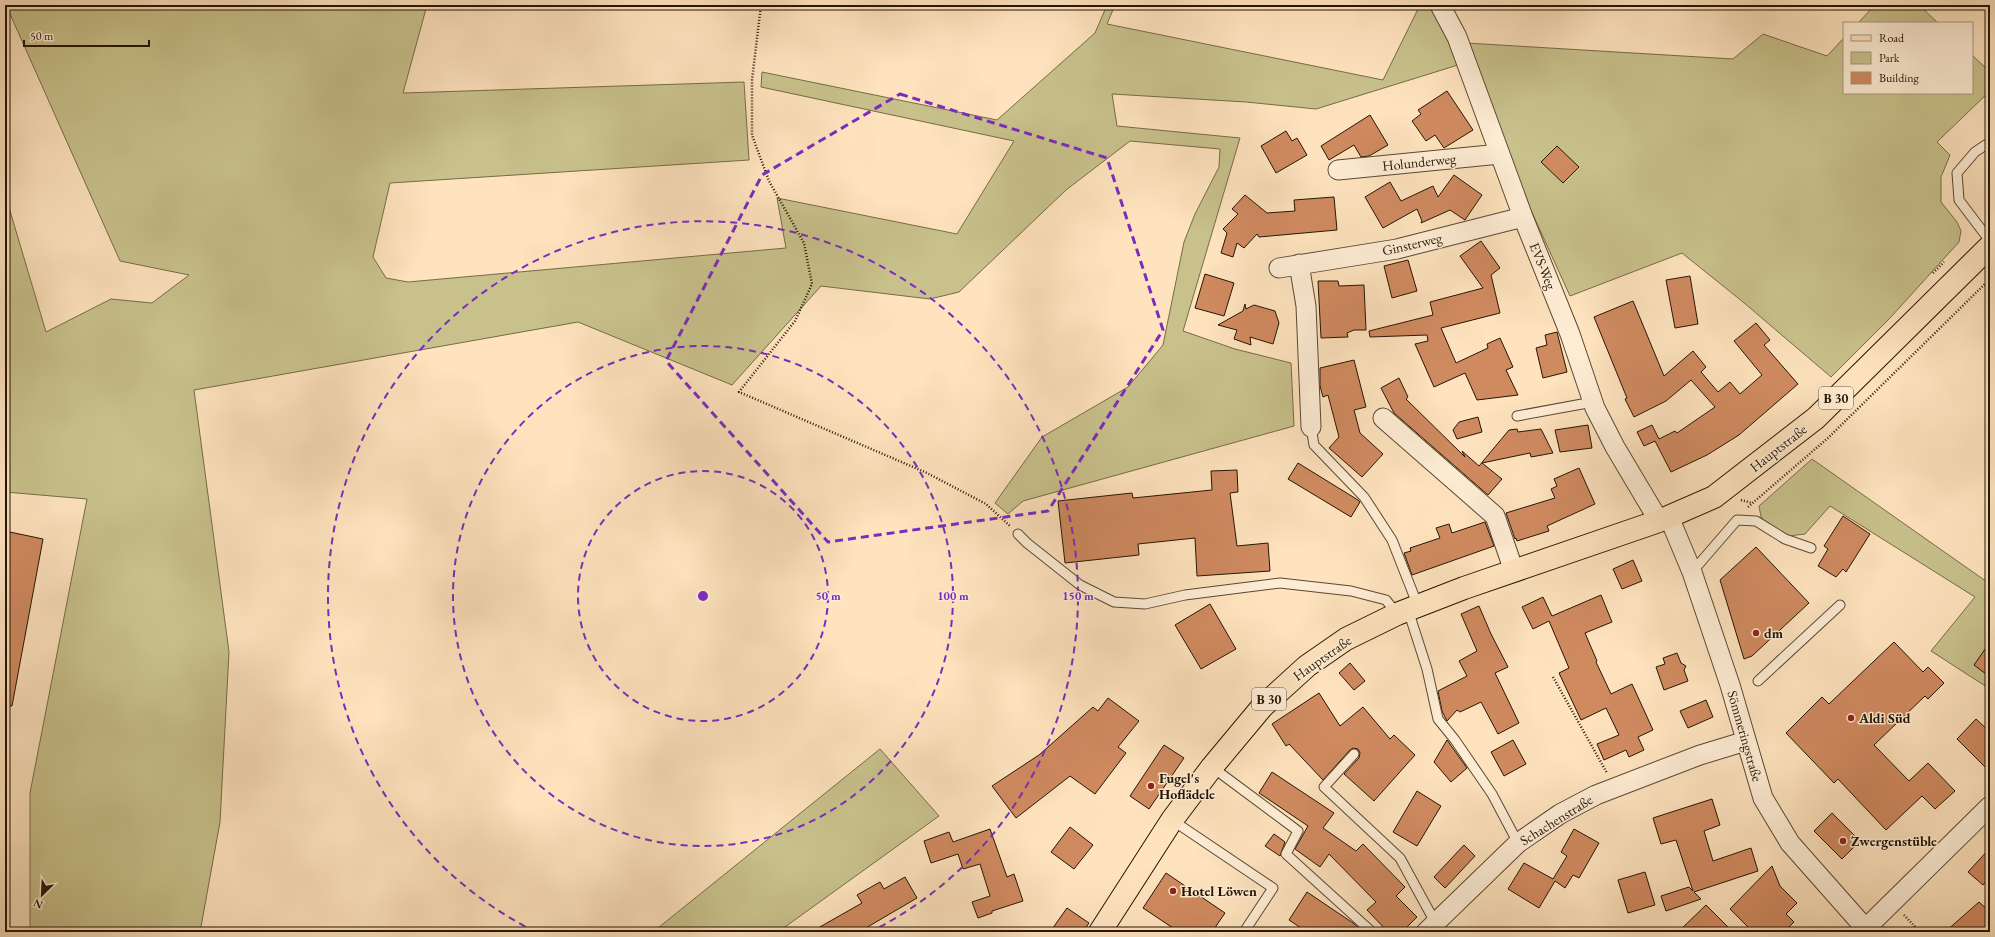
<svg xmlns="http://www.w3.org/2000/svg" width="1995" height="937" font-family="'EB Garamond',serif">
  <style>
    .green { fill: #c8c18c; stroke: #766b48 }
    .building { fill: #d08a60; stroke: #251503 }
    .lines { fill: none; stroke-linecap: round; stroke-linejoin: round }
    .service-casing { stroke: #5b4832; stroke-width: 11 }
    .minor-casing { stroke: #5b4832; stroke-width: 21 }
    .primary-casing { stroke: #251503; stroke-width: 24 }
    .path { stroke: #251503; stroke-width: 2.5; stroke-dasharray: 1 2; stroke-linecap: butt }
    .service { stroke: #feedd5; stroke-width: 9 }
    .minor { stroke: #feedd5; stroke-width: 19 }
    .primary { stroke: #fee3be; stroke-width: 22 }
    .marked { fill: none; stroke: #7b2cbf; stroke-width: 3; stroke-dasharray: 8 5; stroke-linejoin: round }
    .ring { fill: none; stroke: #7b2cbf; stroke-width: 2; stroke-dasharray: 7 5 }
    .poi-dot { fill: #8f2418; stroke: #feedd5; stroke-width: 1.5 }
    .labels { text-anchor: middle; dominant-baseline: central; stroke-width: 3; stroke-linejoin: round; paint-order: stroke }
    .shield { fill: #feedd5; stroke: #665642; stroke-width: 1 }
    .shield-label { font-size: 13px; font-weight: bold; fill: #251503 }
    .street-label { font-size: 14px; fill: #251503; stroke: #feedd5 }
    .poi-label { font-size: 14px; font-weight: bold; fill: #251503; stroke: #feedd5; text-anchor: start }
    .centre { fill: #7b2cbf; stroke: #feedd5; stroke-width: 2 }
    .ring-label { font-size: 12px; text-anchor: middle; font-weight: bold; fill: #7b2cbf; stroke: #feedd5; stroke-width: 3; stroke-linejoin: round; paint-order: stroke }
  </style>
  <rect width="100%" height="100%" fill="#fee3be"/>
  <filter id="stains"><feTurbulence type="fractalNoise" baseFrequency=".005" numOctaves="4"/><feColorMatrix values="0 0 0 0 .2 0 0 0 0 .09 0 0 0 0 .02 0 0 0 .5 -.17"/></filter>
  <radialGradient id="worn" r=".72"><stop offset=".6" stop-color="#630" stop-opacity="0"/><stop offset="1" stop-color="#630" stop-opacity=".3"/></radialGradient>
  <path class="green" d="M 6,5 L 427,5 L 403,93 L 744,82 L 749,160 L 390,183 L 373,257 L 386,278 L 408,282 L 786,248 L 777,198 L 957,234 L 1014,141 L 761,87 L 762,72 L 997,120 L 1095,33 L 1107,5 L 1115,5 L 1107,24 L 1383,80 L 1420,5 L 1433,5 L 1445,26 L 1458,65 L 1316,109 L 1246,102 L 1112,94 L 1117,126 L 1240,138 L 1183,331 L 1235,349 L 1291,363 L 1294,426 L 1023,501 L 1008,514 L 995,503 L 1042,437 L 1128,387 L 1163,345 L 1184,242 L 1195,214 L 1219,167 L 1220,149 L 1130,141 L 1066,190 L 959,292 L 930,299 L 821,286 L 732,385 L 578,322 L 194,390 L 229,652 L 220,822 L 200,932 L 30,932 L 30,793 L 87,499 L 5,492 L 5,194 L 46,332 L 111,299 L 152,303 L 189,275 L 120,261 Z
    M 1875,5 L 1919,5 L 1938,23 L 1858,23 Z
    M 1763,34 L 1827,56 L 1844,38 L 1844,93 L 1972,93 L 1972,55 L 1990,72 L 1990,91 L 1937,142 L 1950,155 L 1941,177 L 1941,202 L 1957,222 L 1961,231 L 1959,242 L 1890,318 L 1831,377 L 1743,302 L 1682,253 L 1570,296 L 1524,195 L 1466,43 L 1733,59 Z
    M 1812,459 L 1990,584 L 1990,689 L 1931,651 L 1975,597 L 1830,506 L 1805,534 L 1788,536 L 1771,527 L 1761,517 L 1759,506 Z
    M 880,749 L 939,816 L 778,932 L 653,932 Z"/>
  <path class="building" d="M 1447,91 L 1473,130 L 1444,148 L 1435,135 L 1426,141 L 1412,121 L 1421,114 L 1418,110 Z
    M 1370,115 L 1388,145 L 1369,156 L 1361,157 L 1354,145 L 1329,160 L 1321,146 Z
    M 1286,131 L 1292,141 L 1297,138 L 1307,155 L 1276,173 L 1261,146 Z
    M 1557,146 L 1579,167 L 1563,183 L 1541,162 Z
    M 1454,175 L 1482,195 L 1465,220 L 1450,210 L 1421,223 L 1422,221 L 1417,209 L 1383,228 L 1365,197 L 1390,182 L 1401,201 L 1433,186 L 1438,197 Z
    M 1245,195 L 1267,213 L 1295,211 L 1294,200 L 1334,197 L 1337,230 L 1259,237 L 1257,234 L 1244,248 L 1237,243 L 1233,257 L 1221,253 L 1227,233 L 1223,229 L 1238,214 L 1232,209 Z
    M 1481,241 L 1500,268 L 1491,275 L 1500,313 L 1441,328 L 1456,363 L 1488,348 L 1487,344 L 1500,338 L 1513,367 L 1506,370 L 1518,395 L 1477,400 L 1465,373 L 1434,387 L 1415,344 L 1428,341 L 1427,335 L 1370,337 L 1369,331 L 1433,315 L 1430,302 L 1483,288 L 1460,256 Z
    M 1408,260 L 1417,291 L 1392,298 L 1384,266 Z
    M 1205,274 L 1234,283 L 1224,316 L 1195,308 Z
    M 1690,276 L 1698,324 L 1675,328 L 1666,280 Z
    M 1318,281 L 1338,281 L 1339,286 L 1364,285 L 1366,330 L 1354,330 L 1347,333 L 1348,337 L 1321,338 Z
    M 1633,301 L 1664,376 L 1693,351 L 1706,367 L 1701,372 L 1718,392 L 1730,382 L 1740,394 L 1762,375 L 1734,341 L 1756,323 L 1770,340 L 1764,345 L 1798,384 L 1739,435 L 1707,455 L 1671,472 L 1655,441 L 1644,446 L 1637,432 L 1652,425 L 1659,439 L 1675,431 L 1677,433 L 1715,407 L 1691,380 L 1666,401 L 1634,417 L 1625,399 L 1627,398 L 1594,317 Z
    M 1245,304 L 1246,309 L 1254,305 L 1275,311 L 1279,323 L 1273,344 L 1250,337 L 1251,345 L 1234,339 L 1237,330 L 1218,325 L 1243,311 Z
    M 1557,332 L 1567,372 L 1543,378 L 1536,348 L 1547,345 L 1545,335 Z
    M 1354,360 L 1366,407 L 1354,410 L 1360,433 L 1383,454 L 1362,477 L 1329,448 L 1339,437 L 1328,395 L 1323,397 L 1320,386 L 1320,368 Z
    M 1399,378 L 1408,397 L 1406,399 L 1465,457 L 1462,451 L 1479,466 L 1509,430 L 1517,429 L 1518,432 L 1541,429 L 1553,453 L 1531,457 L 1530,453 L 1482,463 L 1502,479 L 1488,495 L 1394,413 L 1381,388 Z
    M 1478,417 L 1482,432 L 1457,439 L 1453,430 L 1459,422 Z
    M 1588,425 L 1592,448 L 1560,452 L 1555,430 Z
    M 1298,463 L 1358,500 L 1360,502 L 1351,517 L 1288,479 Z
    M 1579,468 L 1595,504 L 1547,526 L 1549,531 L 1517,541 L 1516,538 L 1515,539 L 1506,513 L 1555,498 L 1551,489 L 1557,486 L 1554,479 Z
    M 1237,470 L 1238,492 L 1230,493 L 1237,546 L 1268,543 L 1270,571 L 1197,576 L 1195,538 L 1138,544 L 1139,555 L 1065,563 L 1058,501 L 1132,493 L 1133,498 L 1212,490 L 1211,471 Z
    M 1843,516 L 1870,534 L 1846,572 L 1843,569 L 1836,577 L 1818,566 L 1828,549 L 1824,546 Z
    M 1485,522 L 1494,546 L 1412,575 L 1404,553 L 1411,551 L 1410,548 L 1440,538 L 1436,528 L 1449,524 L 1452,533 Z
    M 5,531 L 43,539 L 12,706 L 5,705 Z
    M 1756,547 L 1809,603 L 1752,656 L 1744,659 L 1720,580 Z
    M 1633,560 L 1642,581 L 1622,589 L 1613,569 Z
    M 1601,595 L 1612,622 L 1585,633 L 1597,661 L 1596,662 L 1611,694 L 1632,684 L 1653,730 L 1638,737 L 1644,750 L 1629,757 L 1626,750 L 1604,760 L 1597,744 L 1619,735 L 1606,708 L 1581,720 L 1559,673 L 1569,668 L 1549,621 L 1533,629 L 1522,607 L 1543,597 L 1552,616 Z
    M 1210,604 L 1236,649 L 1201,669 L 1175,625 Z
    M 1479,606 L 1491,634 L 1508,667 L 1495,673 L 1519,723 L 1498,734 L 1481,702 L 1460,712 L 1457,710 L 1447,721 L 1442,711 L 1438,691 L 1467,676 L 1459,661 L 1477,651 L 1461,614 Z
    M 1894,642 L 1923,672 L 1928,667 L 1944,683 L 1928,699 L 1925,696 L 1874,745 L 1909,781 L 1928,763 L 1955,791 L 1935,809 L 1922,796 L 1886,830 L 1838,779 L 1834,783 L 1786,733 L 1822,697 L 1829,704 Z
    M 1990,642 L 1990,677 L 1974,665 Z
    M 1677,653 L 1681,663 L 1686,666 L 1684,670 L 1688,681 L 1664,690 L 1656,667 L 1665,664 L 1663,658 Z
    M 1350,663 L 1365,681 L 1354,690 L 1339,673 Z
    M 1319,693 L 1340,726 L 1363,707 L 1390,739 L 1394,735 L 1415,755 L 1374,801 L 1344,774 L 1359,758 L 1360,753 L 1358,749 L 1353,748 L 1350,750 L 1323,780 L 1289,744 L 1286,746 L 1272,724 Z
    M 1108,698 L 1139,721 L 1118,747 L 1126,753 L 1095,794 L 1070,776 L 1016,818 L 992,786 L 1039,755 L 1093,707 L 1098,711 Z
    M 1706,700 L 1713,717 L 1688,728 L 1680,711 Z
    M 1976,719 L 1990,732 L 1990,772 L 1957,739 Z
    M 1447,740 L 1467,768 L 1451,782 L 1434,762 Z
    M 1513,740 L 1526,764 L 1504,776 L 1491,752 Z
    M 1164,745 L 1184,758 L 1149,809 L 1130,796 Z
    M 1272,772 L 1334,813 L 1323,828 L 1356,851 L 1363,844 L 1405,887 L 1396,896 L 1417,917 L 1402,932 L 1388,932 L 1367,910 L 1376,902 L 1329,854 L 1320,867 L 1295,849 L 1308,826 L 1259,793 Z
    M 1417,791 L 1441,806 L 1417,846 L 1393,832 Z
    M 1712,799 L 1720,825 L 1704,831 L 1713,861 L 1751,848 L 1758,871 L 1694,892 L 1701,899 L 1666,911 L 1661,896 L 1689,887 L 1693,891 L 1676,840 L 1661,844 L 1653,818 Z
    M 1832,813 L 1860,841 L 1842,859 L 1814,831 Z
    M 1070,827 L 1093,845 L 1074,869 L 1051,852 Z
    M 990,829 L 1007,877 L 1014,874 L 1023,901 L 992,911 L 992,913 L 978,918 L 972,902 L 990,896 L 980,864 L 963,869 L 958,854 L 931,863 L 924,841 L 949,832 L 953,842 Z
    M 1574,829 L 1599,843 L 1579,878 L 1573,875 L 1565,888 L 1555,881 L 1539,908 L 1508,889 L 1524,863 L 1553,879 L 1567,856 L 1561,852 Z
    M 1274,834 L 1285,842 L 1280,856 L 1265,846 Z
    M 1464,845 L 1475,856 L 1445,888 L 1434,877 Z
    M 1990,848 L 1990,877 L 1983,885 L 1968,872 Z
    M 1772,866 L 1780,886 L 1797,903 L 1786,914 L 1794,922 L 1784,932 L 1753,932 L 1730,909 Z
    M 1645,872 L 1655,905 L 1628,913 L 1618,880 Z
    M 1166,873 L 1225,913 L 1212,932 L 1179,932 L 1143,908 Z
    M 905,877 L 917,898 L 859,932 L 811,932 L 862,903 L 857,895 L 880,882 L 884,889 Z
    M 1307,892 L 1353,923 L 1363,932 L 1307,932 L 1289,920 Z
    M 1979,902 L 1990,912 L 1990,932 L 1945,932 Z
    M 1706,905 L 1733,932 L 1678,932 Z
    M 1067,908 L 1089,923 L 1083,932 L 1050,932 Z"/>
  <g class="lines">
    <defs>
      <path id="service" d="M 1990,142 L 1975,152 L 1957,173 L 1959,200 L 1990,241
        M 1517,416 L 1593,402
        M 1311,427 L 1314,445 L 1364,497 L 1392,540 L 1418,606
        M 1018,534 L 1027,543 L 1080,585 L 1114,602 L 1145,604 L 1185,595 L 1280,583 L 1351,591 L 1386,600 L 1397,614
        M 1692,572 L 1737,520 L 1756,521 L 1785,539 L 1811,548
        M 1408,610 L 1427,669 L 1438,719 L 1455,740 L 1492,794 L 1518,843
        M 1758,681 L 1840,605
        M 1354,754 L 1324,787 L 1400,858 L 1435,922
        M 1212,767 L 1298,831 L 1286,854 L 1372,932
        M 1172,820 L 1273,888 L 1244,932"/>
      <path id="minor" d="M 1440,5 L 1457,37 L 1523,217 L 1570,334 L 1595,408 L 1615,447 L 1659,521
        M 1338,170 L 1500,154
        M 1299,264 L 1306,306 L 1311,427
        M 1279,268 L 1397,249 L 1523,217
        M 1383,418 L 1495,516 L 1514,571
        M 1669,517 L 1692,572 L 1730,685 L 1763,798 L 1790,843 L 1866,929
        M 1426,932 L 1518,843 L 1560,814 L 1596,795 L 1700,755 L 1746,741
        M 1862,932 L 1990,806"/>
      <path id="primary" d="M 1100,932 L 1172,820 L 1212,767 L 1262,707 L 1307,666 L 1346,639 L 1397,614 L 1464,588 L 1659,521 L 1714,497 L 1816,418 L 1990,246"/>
    </defs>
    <use href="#service" class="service-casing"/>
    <use href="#minor" class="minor-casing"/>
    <use href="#primary" class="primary-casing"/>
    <path class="path" d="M 761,5 L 752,80 L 752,135 L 769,181 L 804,243 L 812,284 L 795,321 L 739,392 L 927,473 L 986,504 L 1010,526
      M 1933,273 L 1944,262
      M 1741,500 L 1752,503
      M 1748,507 L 1828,438 L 1990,279
      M 1553,677 L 1607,773
      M 1904,915 L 1920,932
      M 1271,932 L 1273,929 L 1277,932"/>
    <use href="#service" class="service"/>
    <use href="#minor" class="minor"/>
    <use href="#primary" class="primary"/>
  </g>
  <path class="marked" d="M 900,94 L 1107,158 L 1163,330 L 1048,511 L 828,542 L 666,361 L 762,175 Z"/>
  <g class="ring">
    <circle cx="703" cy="596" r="125"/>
    <circle cx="703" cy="596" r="250"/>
    <path d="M536 932A375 375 0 1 1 870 932"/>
  </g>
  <g class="poi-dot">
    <circle cx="1756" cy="633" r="4"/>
    <circle cx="1851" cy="718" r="4"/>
    <circle cx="1151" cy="786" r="4"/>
    <circle cx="1843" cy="841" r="4"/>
    <circle cx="1173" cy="891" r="4"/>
  </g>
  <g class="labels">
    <g class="shield">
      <rect x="1819" y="387" width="34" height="22" rx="3"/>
      <rect x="1252" y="688" width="34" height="22" rx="3"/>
    </g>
    <g class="shield-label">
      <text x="1836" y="398">B 30</text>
      <text x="1269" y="699">B 30</text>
    </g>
    <g class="street-label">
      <text transform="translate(1419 162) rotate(-6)">Holunderweg</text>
      <text transform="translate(1412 244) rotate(-13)">Ginsterweg</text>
      <text transform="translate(1543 266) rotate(68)">EVS-Weg</text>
      <text transform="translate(1778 448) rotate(-38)">Hauptstraße</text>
      <text transform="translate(1322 658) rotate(-35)">Hauptstraße</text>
      <text transform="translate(1745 736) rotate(74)">Sömmeringstraße</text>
      <text transform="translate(1556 820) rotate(-32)">Schachenstraße</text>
    </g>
    <g class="poi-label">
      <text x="1764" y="633">dm</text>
      <text x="1859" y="718">Aldi Süd</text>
      <text x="1159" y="778">Fugel's<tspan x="1159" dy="16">Hoflädele</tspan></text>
      <text x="1851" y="841">Zwergenstüble</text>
      <text x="1181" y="891">Hotel Löwen</text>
    </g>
  </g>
  <circle cx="703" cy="596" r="6" class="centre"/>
  <g class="ring-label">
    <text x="828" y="600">50 m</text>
    <text x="953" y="600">100 m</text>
    <text x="1078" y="600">150 m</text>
  </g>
  <rect width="1995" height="937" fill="none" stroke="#fee3be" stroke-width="20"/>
  <rect x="6" y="6" width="1983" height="925" fill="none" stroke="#251503" stroke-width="2"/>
  <rect x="10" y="10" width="1975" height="917" fill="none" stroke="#251503"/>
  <rect x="1843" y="22" width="130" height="72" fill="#feedd5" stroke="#a79781"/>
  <rect x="1851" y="35" width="20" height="6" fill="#fee3be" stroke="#a79781"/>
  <text x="1879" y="42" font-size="12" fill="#251503">Road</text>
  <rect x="1851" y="52" width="20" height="12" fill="#c8c18c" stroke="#a79781"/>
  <text x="1879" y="62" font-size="12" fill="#251503">Park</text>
  <rect x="1851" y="72" width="20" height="12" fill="#d08a60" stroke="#a79781"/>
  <text x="1879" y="82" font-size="12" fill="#251503">Building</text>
  <g transform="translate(42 895) rotate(204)" stroke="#feedd5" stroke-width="3" paint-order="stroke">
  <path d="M0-3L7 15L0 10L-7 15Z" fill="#251503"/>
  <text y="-6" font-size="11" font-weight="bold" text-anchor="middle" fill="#251503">N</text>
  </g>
  <path d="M24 40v6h125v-6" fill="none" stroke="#251503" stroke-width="2"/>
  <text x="30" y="40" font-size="12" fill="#251503" stroke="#feedd5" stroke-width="3" paint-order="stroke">50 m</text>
  <rect width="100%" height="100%" filter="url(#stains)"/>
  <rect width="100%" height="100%" fill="url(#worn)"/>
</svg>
